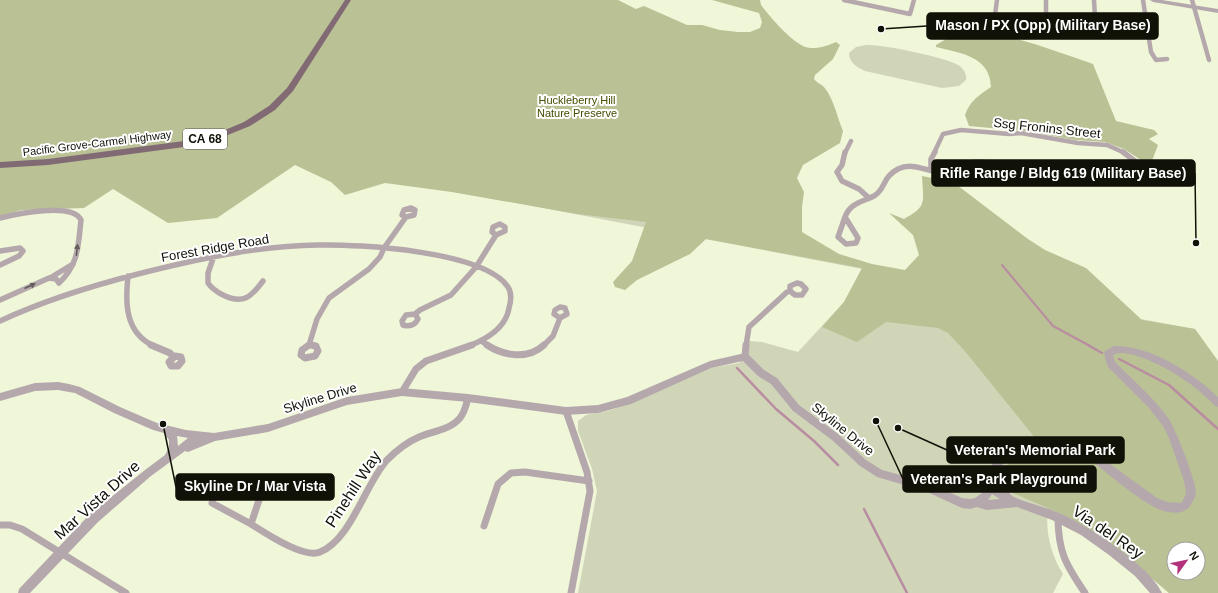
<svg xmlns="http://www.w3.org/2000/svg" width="1218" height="593" font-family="Helvetica,sans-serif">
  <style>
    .green { fill: #d0d5b7; fill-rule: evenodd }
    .forest { fill: #bac195; fill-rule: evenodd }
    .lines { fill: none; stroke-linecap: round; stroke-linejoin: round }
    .stream-far1 { stroke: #b98ca1; stroke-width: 2 }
    .stream { stroke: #b98ca1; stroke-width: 2.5 }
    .minor-far2 { stroke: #b5a8ad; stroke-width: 4.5 }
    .minor-far1 { stroke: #b5a8ad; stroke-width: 5.5 }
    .minor { stroke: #b5a8ad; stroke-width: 7 }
    .tertiary { fill: #b5a8ad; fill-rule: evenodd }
    .primary { fill: #826a75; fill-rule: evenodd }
    .oneway { fill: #625c5a }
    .labels { text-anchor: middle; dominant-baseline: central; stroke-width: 4; stroke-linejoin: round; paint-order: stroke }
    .far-park-label { font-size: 11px; fill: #464c00; stroke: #fff }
    .far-street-label { font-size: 11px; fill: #101107; stroke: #fff }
    .shield { fill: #fff; stroke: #585851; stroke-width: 1 }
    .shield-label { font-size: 12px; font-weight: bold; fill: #101107 }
    .street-label { font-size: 13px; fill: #101107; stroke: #fff }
    .near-street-label { font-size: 16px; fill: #101107; stroke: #fff }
    .leader { fill: none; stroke: #101107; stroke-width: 1.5 }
    .callout-dot { fill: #101107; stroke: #fff; stroke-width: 1.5 }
    .callout { fill: #101107; stroke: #101107; stroke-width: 1.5 }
    .callout-label { font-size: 14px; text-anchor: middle; font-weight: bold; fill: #fff }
  </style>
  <rect width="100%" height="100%" fill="#f0f6d8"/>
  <path class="green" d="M 580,0 L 773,242 L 870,269 L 1195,329 L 1218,361 L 1218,593 L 1169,593 L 1141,569 L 1063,515 L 1048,509 C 1045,532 1051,555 1063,574 L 1053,593 L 578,593 L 597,491 L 592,469 L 578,431 L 578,421 L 586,415 L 611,410 L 631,403 L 710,368 L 739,363 L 745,357 L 749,341 L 762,342 L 798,352 L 844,302 L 862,269 L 512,202 L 295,165 ZM 1174,549 L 1198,549 L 1198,573 L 1174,573 Z
    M 866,45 C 881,44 945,57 958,65 C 963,68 967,73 966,80 L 959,86 L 942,88 L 865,71 C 857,67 849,63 849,53 L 856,47 Z"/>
  <path class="forest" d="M 0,0 L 618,0 L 636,9 L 644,6 L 687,25 L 702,25 L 720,30 L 738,32 L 750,32 L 760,28 L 762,22 L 759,13 L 712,0 L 760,0 L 761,5 C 771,18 789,39 803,46 C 813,51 827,46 836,42 L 840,45 L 833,59 L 815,75 L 814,79 C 817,83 821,84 824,87 C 834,99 837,117 843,131 L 840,143 L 803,165 L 797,178 L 804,192 L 802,207 L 802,232 L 839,254 L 872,264 L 905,270 L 919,255 L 913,235 L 889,213 L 904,219 C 928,206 923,202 922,176 L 953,182 L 1028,239 L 1045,250 L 1086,268 L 1142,320 L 1195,329 L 1218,361 L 1218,593 L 1169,593 L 1141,569 L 1059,513 L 1013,493 L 1003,483 L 1003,468 L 1020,455 L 1044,449 L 964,350 L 948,333 L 938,328 L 886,322 L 857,342 L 822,327 L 844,302 L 862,268 L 706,239 L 690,254 L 637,280 L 625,290 L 615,287 L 613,282 L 632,261 L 646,222 L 577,214 L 452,192 L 385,183 L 345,195 L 331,182 L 295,165 L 217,218 L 168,223 L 113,189 L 84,208 L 22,210 L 0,216 ZM 1174,549 L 1198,549 L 1198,573 L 1174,573 Z
    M 972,30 C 1014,35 1053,50 1093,64 L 1116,121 L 1154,130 L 1158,134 L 1149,139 L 1158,145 L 1150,166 L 1124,149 L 1105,142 L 1076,140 L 1025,131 L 969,126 L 965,115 C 970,101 979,95 991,87 C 990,56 960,53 936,47 L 936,45 L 958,32 Z"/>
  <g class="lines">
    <path class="stream-far1" d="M 1002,265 L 1053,326 L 1090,346"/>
    <path class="stream" d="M 1088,345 L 1102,353
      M 1119,359 L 1169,385 L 1218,429
      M 737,368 L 776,409 L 814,441 L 838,465
      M 864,509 L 907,593"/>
    <path class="minor-far2" d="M 844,0 L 910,14 L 914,0
      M 1046,0 L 1046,25
      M 1094,0 L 1096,35
      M 1143,0 L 1151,52 L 1156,60 L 1167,59
      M 1192,0 L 1209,60
      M 995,15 L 997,0
      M 973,27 L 972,24 L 963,20 L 962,17 L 965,15 L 976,17
      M 845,153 L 851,141
      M 934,153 L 943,134 L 961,130 L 1009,134 L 1021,133 L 1078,143 L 1107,145 L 1125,153"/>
    <path class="minor-far1" d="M 845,152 L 842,165 L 837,172 L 842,181 L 859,189 L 869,198
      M 1123,152 L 1140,165 L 1156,171
      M 931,169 L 931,159 L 935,152
      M 411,208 L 415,210 L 414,215 L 406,217 L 402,215 L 404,210 Z
      M 845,217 L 858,238 L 856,243 L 846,244 L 838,237 Z
      M 845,217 C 850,203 862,202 874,196 C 886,189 882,177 898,169 C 913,162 925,171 940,172 C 950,173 961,170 971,168 L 971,164 L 975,162 L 1132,168 L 1140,165
      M 0,218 C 16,214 72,202 81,220 C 78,246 79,264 59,283
      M 500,224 L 505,227 L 505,231 L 496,235 L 492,232 L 493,227 Z
      M 0,251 L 20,248 L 23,251 L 19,256 L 0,265
      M 214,256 L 208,273 L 208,283 C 212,289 217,292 223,295 C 243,305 251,297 263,281
      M 128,276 C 125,303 125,333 154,346
      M 50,278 L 73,264
      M 797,283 L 801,284 L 806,289 L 802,295 L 795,295 L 790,291 L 790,286 Z
      M 0,300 L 49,278 L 56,279 L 59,283
      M 560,307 L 565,308 L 567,314 L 560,318 L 554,314 L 555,310 Z
      M 415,314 L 418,319 C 415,325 410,327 403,325 L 402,321 L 406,315 Z
      M 415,314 L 420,310 L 451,295 L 476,267 L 496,235
      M 0,321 C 45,300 91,286 138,274 C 197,259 257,246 318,245 C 359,244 484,251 508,287 C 512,293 511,301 509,308 C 506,328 487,339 469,346
      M 481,341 L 489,346
      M 309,345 L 316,346
      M 309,345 L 317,319 L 329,298 L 369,269 L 380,257 L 384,248 L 406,217
      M 307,346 L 309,345
      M 543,346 L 553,336 L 560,318
      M 746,346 L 749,327 L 787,292 L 790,291"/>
    <path class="minor" d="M 151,345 L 170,353 L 173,357
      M 309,345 L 302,350 L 301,355 L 305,358 L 315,356 L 318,351 L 316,346 L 311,345
      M 487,345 C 504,356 528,360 544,345
      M 175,356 L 181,357 L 182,361 L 178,366 L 171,366 L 169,362 Z
      M 745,357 L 746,345
      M 402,392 L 416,369 L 426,361 L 472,345
      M 566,411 L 587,472 L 590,491 L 571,593
      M 257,485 L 261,486 L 262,491 L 251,524 L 212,503 L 214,495 L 223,489 Z
      M 1058,517 C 1058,552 1066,565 1085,593
      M 251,524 C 265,533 304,559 320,552 C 351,540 365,484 387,460 C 396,451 407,442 419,437 C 433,431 450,430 460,418 C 465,412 466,405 468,398
      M 0,525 L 10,525 L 22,529 L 126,593
      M 484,526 L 498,484 L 511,473 L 525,472 L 589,481"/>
    <path class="tertiary" d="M 1150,0 L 1162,0 L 1218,9 L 1218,13 L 1153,2 Z
      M 1114,346 C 1150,345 1193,373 1218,397 L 1218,407 L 1215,406 C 1207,398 1199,390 1189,383 C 1176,373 1128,345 1113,355 L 1115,362 C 1133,380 1154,398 1169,419 C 1176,431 1196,480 1196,493 C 1196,496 1194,499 1193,501 C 1188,512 1180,514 1168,512 C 1148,509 1110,475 1093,462 C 1076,453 1048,445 1029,450 C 1024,451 1019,455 1014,457 C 1006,461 1000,465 998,474 C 1002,481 1006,489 1011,495 C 1016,500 1046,507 1054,511 C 1082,521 1151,566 1162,593 L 1150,593 L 1135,576 L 1109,555 L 1081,535 L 1052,520 L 1017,507 L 987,510 L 977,507 L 970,509 L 962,508 L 925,491 L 877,477 L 860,466 L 832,440 L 793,411 L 771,384 L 758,376 L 743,361 L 711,368 L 631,404 L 598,413 L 566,415 L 468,402 L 402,396 L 347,405 L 268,432 L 215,441 L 188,452 L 185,451 L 151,476 L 98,522 L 30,593 L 18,593 L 19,589 L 90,514 L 145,470 L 165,455 L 169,447 L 169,440 L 164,433 L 153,430 L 114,413 L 75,393 L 69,392 L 58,390 L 35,391 L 0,401 L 0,393 L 35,383 L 58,382 L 69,384 L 80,387 L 120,407 L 157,423 L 186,430 L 214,433 L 268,424 L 347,397 L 402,388 L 468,394 L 566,407 L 598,405 L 627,397 L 710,361 L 745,353 L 748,354 L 764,370 L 777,378 L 799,405 L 838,434 L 866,460 L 882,470 L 926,482 L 962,498 L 970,499 L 975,498 L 982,493 L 985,486 L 992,464 L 999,455 L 1027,442 L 1044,440 L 1075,446 L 1088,450 L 1099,456 L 1157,498 L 1167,502 L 1180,503 L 1182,502 L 1186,494 L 1184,481 L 1169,438 L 1163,426 L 1149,408 L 1108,367 L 1104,354 L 1105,351 ZM 177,436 L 188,438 L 178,446 ZM 992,494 L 1000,499 L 988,500 Z"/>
    <path class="primary" d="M 345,0 L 351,0 L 293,91 L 275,110 L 250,126 L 218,139 L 184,147 L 48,165 L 0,168 L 0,162 L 48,159 L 184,141 L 213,135 L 244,122 L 269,106 L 287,88 Z"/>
  </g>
  <defs><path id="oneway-solid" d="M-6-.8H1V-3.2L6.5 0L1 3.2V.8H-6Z"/></defs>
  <g class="oneway">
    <use href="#oneway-solid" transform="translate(77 250) rotate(-83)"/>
    <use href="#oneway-solid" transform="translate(30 286) rotate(-24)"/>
  </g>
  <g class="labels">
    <g class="far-park-label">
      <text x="577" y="100">Huckleberry Hill<tspan x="577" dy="13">Nature Preserve</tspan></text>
    </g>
    <g class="far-street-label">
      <text transform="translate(97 143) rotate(-7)">Pacific Grove-Carmel Highway</text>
    </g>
    <rect class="shield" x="183" y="129" width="44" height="20" rx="3"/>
    <g class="shield-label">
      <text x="205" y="139">CA 68</text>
    </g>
    <g class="street-label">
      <text transform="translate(1047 128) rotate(6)">Ssg Fronins Street</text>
      <text transform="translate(215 248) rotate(-10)">Forest Ridge Road</text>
      <text transform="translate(320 398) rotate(-17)">Skyline Drive</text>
      <text transform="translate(843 429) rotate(39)">Skyline Drive</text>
    </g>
    <g class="near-street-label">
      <text transform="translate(353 489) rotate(-57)">Pinehill Way</text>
      <text transform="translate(97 500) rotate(-42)">Mar Vista Drive</text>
      <text transform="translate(1108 532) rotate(34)">Via del Rey</text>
    </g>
  </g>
  <path class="leader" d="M881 29L927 26M1196 243L1195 173M898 428L947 450M876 421L903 479M163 424L176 487"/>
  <g class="callout-dot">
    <circle cx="881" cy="29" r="4"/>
    <circle cx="1196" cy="243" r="4"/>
    <circle cx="898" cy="428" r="4"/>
    <circle cx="876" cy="421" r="4"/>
    <circle cx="163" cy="424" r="4"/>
  </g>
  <g class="callout">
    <rect x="927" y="13" width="231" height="26" rx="4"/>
    <rect x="932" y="160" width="263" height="26" rx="4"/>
    <rect x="947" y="437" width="177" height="26" rx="4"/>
    <rect x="903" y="466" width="193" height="26" rx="4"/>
    <rect x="176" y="474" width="158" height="26" rx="4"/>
  </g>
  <g class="callout-label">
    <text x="1043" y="30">Mason / PX (Opp) (Military Base)</text>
    <text x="1063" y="178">Rifle Range / Bldg 619 (Military Base)</text>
    <text x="1035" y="455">Veteran's Memorial Park</text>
    <text x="999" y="484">Veteran's Park Playground</text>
    <text x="255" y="491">Skyline Dr / Mar Vista</text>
  </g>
  <g transform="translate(1186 561) rotate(57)"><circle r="19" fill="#ffffff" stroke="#9fa09c"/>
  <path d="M0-3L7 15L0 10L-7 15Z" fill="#b4327c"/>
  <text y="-6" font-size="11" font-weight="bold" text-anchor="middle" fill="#101107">N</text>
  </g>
</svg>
